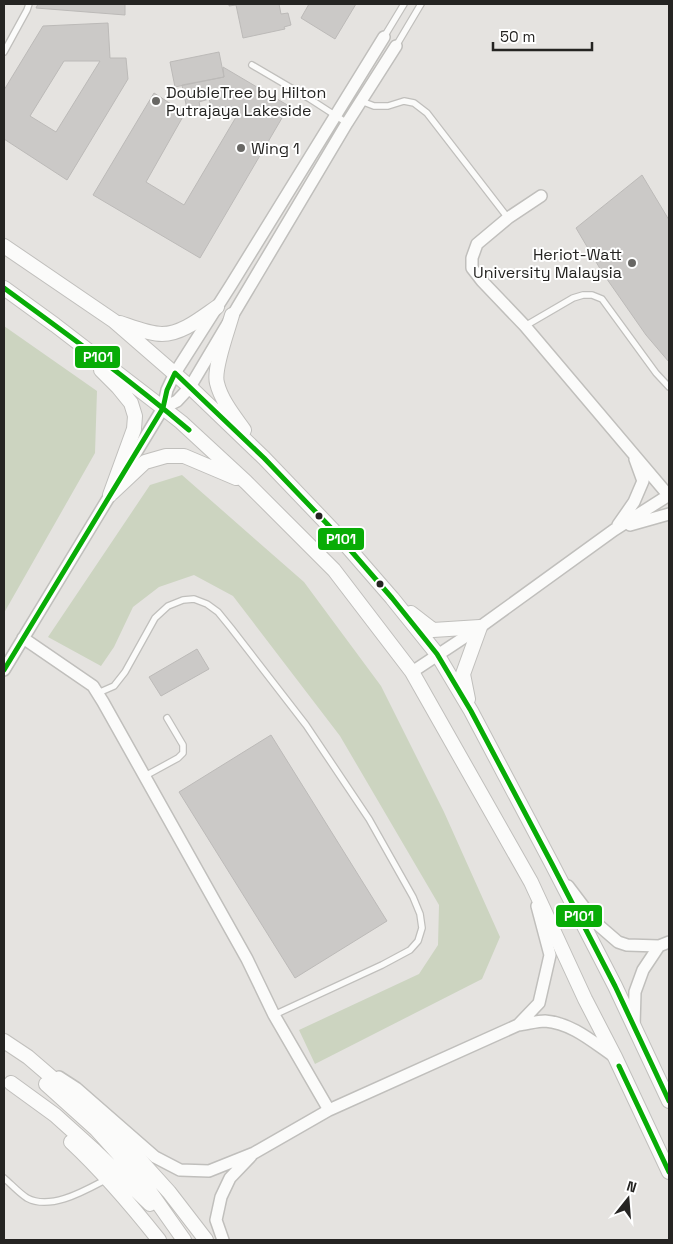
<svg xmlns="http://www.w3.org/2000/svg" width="673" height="1244" font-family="'Space Grotesk',sans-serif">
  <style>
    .green { fill: #ccd4c0 }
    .building { fill: #cbc9c7; stroke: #bcbab8; fill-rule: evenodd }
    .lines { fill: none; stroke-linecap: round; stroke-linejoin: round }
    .service-casing { stroke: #c0bfbc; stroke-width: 8 }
    .minor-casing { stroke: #c0bfbc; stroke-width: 14 }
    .tertiary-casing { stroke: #c0bfbc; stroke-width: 16 }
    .service { stroke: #fbfbfa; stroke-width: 5.5 }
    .minor { stroke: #fbfbfa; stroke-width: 11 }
    .tertiary { stroke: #fbfbfa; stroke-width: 14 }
    .bus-1-casing { stroke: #fff; stroke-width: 9 }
    .bus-1 { stroke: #08ac06; stroke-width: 5 }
    .poi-dot { fill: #686764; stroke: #fff; stroke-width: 2 }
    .bus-dot { fill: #252422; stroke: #fff; stroke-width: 2 }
    .labels { text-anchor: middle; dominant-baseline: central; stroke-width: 4; stroke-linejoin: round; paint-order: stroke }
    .poi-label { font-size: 16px; fill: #252422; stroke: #fff; text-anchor: start }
    .line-badge { stroke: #fff; stroke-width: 2 }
    .badge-label { font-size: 14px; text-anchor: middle; font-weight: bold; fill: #fff }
  </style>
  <rect width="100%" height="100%" fill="#e5e3e0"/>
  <path class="green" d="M 4,326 L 97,391 L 95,453 L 4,613 Z
    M 182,475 L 304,582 L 381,686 L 444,812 L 500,937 L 482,979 L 315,1064 L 299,1030 L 419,974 L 438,945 L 439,905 L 340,736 L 233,596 L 194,575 L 159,587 L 133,607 L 114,647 L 101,666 L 48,637 L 150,485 Z"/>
  <path class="building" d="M 38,4 L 125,4 L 125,15 L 36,8 Z
    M 229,4 L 279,4 L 281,14 L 288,13 L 291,25 L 284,27 L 285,29 L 243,38 L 236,5 L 229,6 Z
    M 309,4 L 356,4 L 335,39 L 301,18 Z
    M 108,23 L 110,58 L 126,58 L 128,79 L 67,180 L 4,139 L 4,90 L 43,26 ZM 64,61 L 100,61 L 56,132 L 30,116 Z
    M 219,52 L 224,77 L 175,87 L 170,62 Z
    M 223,67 L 289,106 L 200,258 L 93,195 L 154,93 L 185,113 L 146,182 L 184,205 L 239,112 L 228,106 L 212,109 L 209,99 L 199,102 L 201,111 L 188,114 L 182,85 L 224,77 Z
    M 642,175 L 669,220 L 669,362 L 646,335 L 602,272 L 576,228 Z
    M 197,649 L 209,669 L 161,696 L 149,677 Z
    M 271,735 L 387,921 L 295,978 L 179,792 Z"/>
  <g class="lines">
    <defs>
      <path id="service" d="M 384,37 L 404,4
        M 396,46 L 421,4
        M 4,52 L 27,10 L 29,4
        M 252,65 L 310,99 L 347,123
        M 361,101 L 374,106 L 388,106 L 404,101 L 414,103 L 427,113 L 508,218
        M 525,326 L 573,298 L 583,295 L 592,295 L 602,299 L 656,373 L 669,387
        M 98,693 L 114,686 L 125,672 L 155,618 L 168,606 L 183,600 L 194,599 L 207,604 L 218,612 L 231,628 L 306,725 L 369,819 L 413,897 L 420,914 L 422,928 L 418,941 L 410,950 L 382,965 L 274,1015
        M 145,776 L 178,758 L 183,753 L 183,745 L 167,718
        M 4,1178 C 11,1184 19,1193 27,1198 C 51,1211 86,1190 107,1179"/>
      <path id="minor" d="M 541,196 L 508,218 L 477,244 L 472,258 L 472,268 L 482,281 L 525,326 L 669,496
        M 163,408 L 177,401 L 190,387 L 347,123 L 396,46
        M 618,525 L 634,502 L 643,481 L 635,459
        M 630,525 L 669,514
        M 23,638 L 93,686 L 103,702 L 247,959 L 274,1015 L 329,1110
        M 4,670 L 163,408 L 167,390 L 175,373 L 231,285 L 384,37
        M 412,672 L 480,627 L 614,530 L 669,495
        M 568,886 L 596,923 L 618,942 L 627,945 L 659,946 L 669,942
        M 518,1025 L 539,1003 L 550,955 L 537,906
        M 634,1026 L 635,992 L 643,970 L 659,946
        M 59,1077 L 76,1088 L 155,1157 L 180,1170 L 209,1171 L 254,1153 L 329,1110 L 518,1025 C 527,1024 537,1021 545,1021 C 572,1023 593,1042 615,1057
        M 223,1240 L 216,1220 L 221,1197 L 230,1178 L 251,1156"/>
      <path id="tertiary" d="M 4,246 L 114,321 L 190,387 L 264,458 L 332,529 L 392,598 L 437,654 L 471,711 L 552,864 L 615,986 L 669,1101
        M 4,288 L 55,325 L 163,408 L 181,422 L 246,482 L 334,570 L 412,672 L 531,882 L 585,999 L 615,1057 L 669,1172
        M 232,315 C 228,330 213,369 217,383 C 221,400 234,416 244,430
        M 120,323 C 132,327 149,334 162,334 C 182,334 201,318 217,307
        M 101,370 L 118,387 L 131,403 L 135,416 L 134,429 L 110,495
        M 112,493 L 145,462 L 166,456 L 184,456 L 236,478
        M 411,613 L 433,630 L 480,627 L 463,674 L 468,699
        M 4,1041 L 28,1057 L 113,1130 L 169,1192 L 206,1240
        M 11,1083 L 55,1115 L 95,1151 L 150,1204
        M 46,1084 L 96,1129 L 141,1179 L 184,1240
        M 71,1142 C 103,1172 132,1206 159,1240"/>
    </defs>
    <use href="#service" class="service-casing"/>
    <use href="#minor" class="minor-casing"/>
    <use href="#tertiary" class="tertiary-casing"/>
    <use href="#service" class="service"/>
    <use href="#minor" class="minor"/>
    <use href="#tertiary" class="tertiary"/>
    <defs>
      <path id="bus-1" d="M 4,288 C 67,334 130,380 189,430
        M 4,670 L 163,408 L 167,390 L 175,373 L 264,458 L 332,529 L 392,598 L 437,654 L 471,711 L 552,864 L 615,986 L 669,1101
        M 619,1066 L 669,1172"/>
    </defs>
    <use href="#bus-1" class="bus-1-casing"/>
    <use href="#bus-1" class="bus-1"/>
  </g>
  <g class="poi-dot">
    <circle cx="156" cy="101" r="5"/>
    <circle cx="241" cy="148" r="5"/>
    <circle cx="632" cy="263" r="5"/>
  </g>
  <g class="bus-dot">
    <circle cx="319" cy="516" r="4.5"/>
    <circle cx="380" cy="584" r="4.5"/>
  </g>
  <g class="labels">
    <g class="poi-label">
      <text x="166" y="92">DoubleTree by Hilton<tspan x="166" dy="18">Putrajaya Lakeside</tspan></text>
      <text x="251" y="148">Wing 1</text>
      <text x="622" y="254" text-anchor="end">Heriot-Watt<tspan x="622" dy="18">University Malaysia</tspan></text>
    </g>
  </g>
  <g class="line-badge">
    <rect x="74" y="345" width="47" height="24" rx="5" fill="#08ac06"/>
    <rect x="317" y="527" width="48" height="24" rx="5" fill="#08ac06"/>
    <rect x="555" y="904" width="48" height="24" rx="5" fill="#08ac06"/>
  </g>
  <g class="badge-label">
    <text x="98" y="362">P101</text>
    <text x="341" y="544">P101</text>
    <text x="579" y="921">P101</text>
  </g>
  <rect width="673" height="1244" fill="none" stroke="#252422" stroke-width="10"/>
  <g transform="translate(628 1199) rotate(17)" stroke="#ffffff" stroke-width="4" paint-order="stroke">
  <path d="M0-4L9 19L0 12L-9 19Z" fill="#252422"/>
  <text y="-8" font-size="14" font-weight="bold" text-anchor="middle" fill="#252422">N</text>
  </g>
  <path d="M493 42v8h99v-8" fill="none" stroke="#252422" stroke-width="2.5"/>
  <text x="500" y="42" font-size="15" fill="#252422" stroke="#ffffff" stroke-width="4" paint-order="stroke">50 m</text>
</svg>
